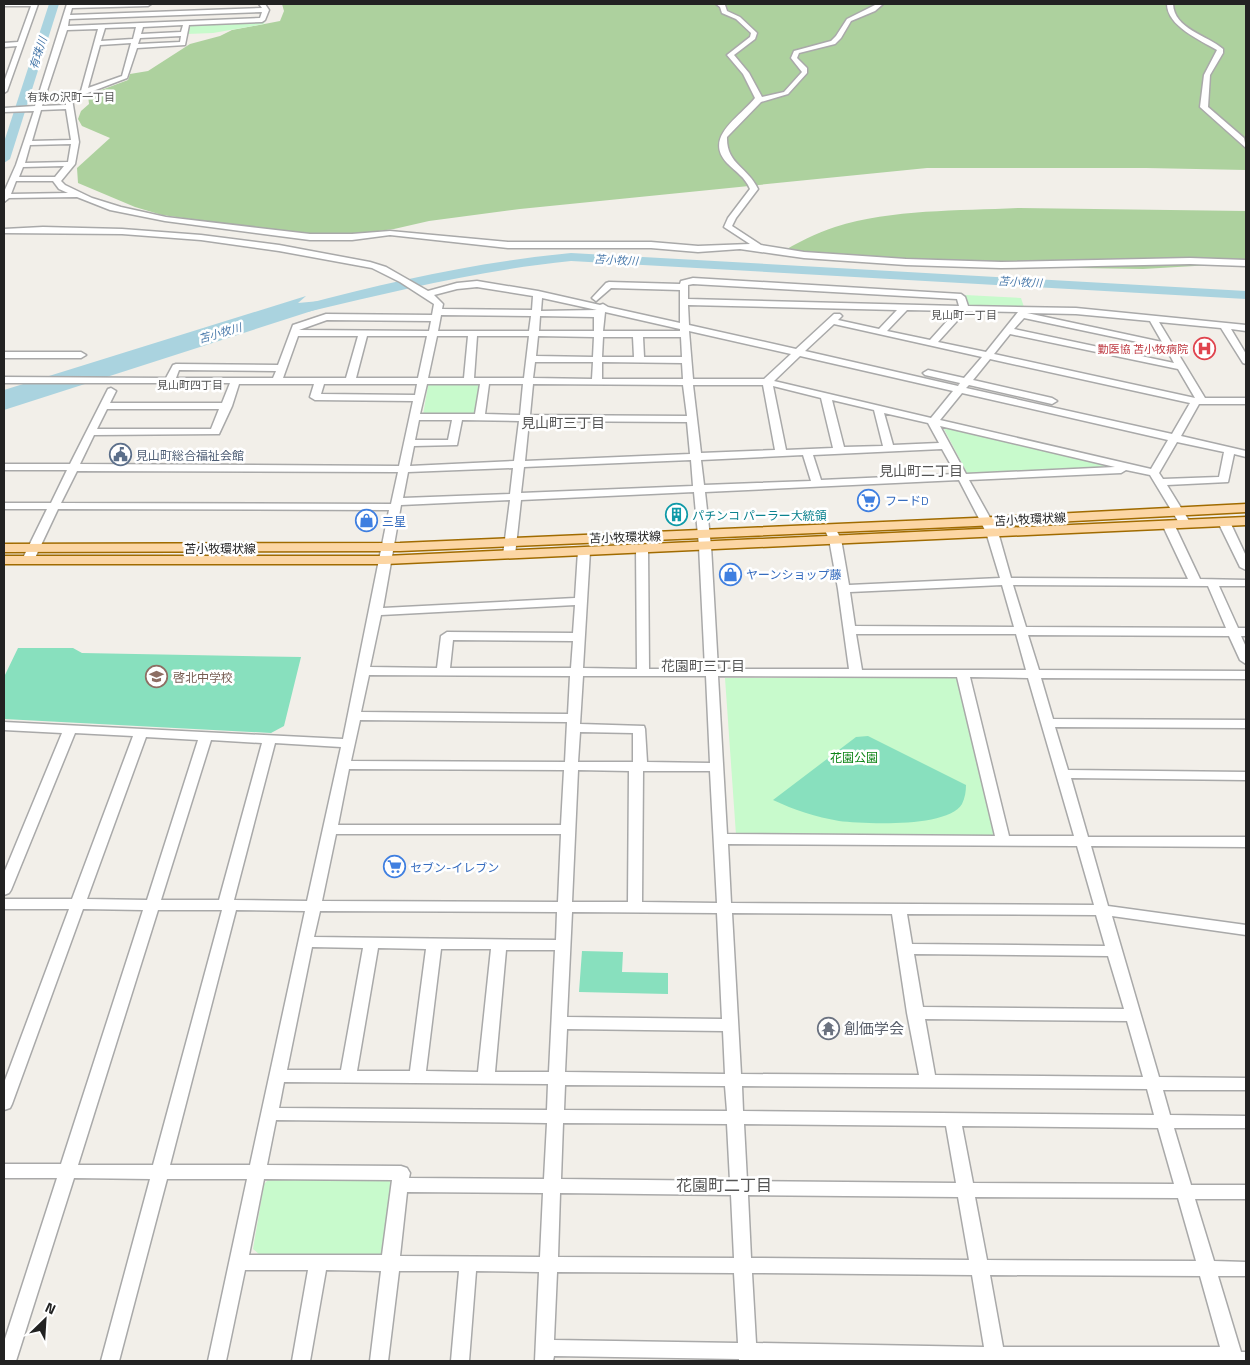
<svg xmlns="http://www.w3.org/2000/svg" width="1250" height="1365" font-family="'Titillium Web','Noto Sans JP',sans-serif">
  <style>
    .forest { fill: #add19e }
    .park { fill: #c8facc }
    .pitch { fill: #88e0be }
    .water { fill: #aad3df }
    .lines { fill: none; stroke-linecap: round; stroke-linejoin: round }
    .river { fill: #aad3df; fill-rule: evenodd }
    .minor-casing { stroke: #a9a9a9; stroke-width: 3 }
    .major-casing { stroke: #a06b00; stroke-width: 3 }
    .minor { fill: #fff; fill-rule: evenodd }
    .major { fill: #fcd6a4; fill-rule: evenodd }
    .labels { text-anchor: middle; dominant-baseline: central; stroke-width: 5; stroke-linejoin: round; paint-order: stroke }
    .far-water-label { font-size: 11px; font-style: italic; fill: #4a7aab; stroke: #fff }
    .far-neighbourhood-label { font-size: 11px; fill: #555; stroke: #fff }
    .far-health-label { font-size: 11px; fill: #be3a42; stroke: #fff; text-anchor: end }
    .service-label { font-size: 12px; fill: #4e5e75; stroke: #fff; text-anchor: start }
    .shop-label { font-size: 12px; fill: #366cbe; stroke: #fff; text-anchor: start }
    .culture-label { font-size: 12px; fill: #0d838f; stroke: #fff; text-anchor: start }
    .street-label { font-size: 12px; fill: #222; stroke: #fff }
    .education-label { font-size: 12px; fill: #785e54; stroke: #fff; text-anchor: start }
    .park-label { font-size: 12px; fill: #0c8416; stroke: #fff }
    .neighbourhood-label { font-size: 14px; fill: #555; stroke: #fff }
    .near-worship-label { font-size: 15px; fill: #5b616d; stroke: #fff; text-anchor: start }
    .near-neighbourhood-label { font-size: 16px; fill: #555; stroke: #fff }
  </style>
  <rect width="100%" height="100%" fill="#f2efe9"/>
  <path class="forest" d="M 282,4 L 1246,4 L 1246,170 L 1146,168 L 927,168 L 520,209 L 429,221 L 394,229 L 338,236 L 315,236 L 162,215 L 135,207 L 78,183 L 77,168 L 110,138 L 82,126 L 78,119 L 81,111 L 89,104 L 88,95 L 128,80 L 130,74 L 148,71 L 190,44 L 220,36 L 232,30 L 280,21 L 284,11 Z
    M 1019,208 L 1246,211 L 1246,263 L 1143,269 L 1019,267 L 780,253 C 797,243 816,233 835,227 C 893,209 959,211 1019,208 Z"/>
  <path class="park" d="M 265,21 L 264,24 L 213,33 L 187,34 L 189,25 L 191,24 Z
    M 965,295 L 1021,298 L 1024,307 L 971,307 L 967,305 Z
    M 431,384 L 482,384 L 477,417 L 423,415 L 428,385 Z
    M 947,428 L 1104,465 L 1106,469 L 968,475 L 944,429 Z
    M 725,678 L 958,678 L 995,835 L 736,835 Z
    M 271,1177 L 391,1179 L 383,1255 L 260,1255 L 253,1249 L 264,1184 Z"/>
  <path class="pitch" d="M 18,648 L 73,648 L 82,653 L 301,657 L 284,726 L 271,733 L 4,719 L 4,677 Z
    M 868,736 L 966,785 C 966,791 965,798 962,804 C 948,828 865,824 839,821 C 816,817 794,810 773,800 L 856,737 Z
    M 582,951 L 623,952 L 622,972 L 668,973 L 668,994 L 579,992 Z"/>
  <path class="water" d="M 306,296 L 298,303 L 352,298 L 4,410 L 4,390 Z"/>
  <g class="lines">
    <path class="river" d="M 49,4 L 59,4 L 10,159 L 4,163 L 4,142 Z
      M 571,253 L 1246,291 L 1246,299 L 571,261 C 481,270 395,291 307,312 L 302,311 L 300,308 L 302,305 C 391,281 479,262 571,253 Z"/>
    <defs>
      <path id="minor" d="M 4,4 L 38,4 L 7,91 L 4,93 L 4,82 L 17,46 L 4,47 L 4,43 L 18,42 L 31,6 L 4,6 Z
        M 67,4 L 151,4 L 148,6 L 72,8 L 70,15 L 262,8 L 259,4 L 265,4 L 269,10 L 265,20 L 262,22 L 189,25 L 185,45 L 137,48 L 127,78 L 72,99 L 79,142 L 75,164 L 61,181 L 65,185 L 92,198 L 121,207 L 166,217 L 310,234 L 352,234 L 390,231 L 508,242 L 651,242 L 698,246 L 750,244 L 724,227 L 728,218 L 750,189 C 745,177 736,172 727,163 C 703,137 740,117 755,98 L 743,74 L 727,55 L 750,37 L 751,33 L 736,19 L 722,13 L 720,7 L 716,4 L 725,5 L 727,11 L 740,17 L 757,33 L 755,39 L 734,55 L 749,73 L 762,97 L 784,92 L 802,72 L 791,58 L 794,51 L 831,41 L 836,36 L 847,19 L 877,4 L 883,4 L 875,11 L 851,21 L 841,38 L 835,44 L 799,53 L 797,58 L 807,68 L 807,73 L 788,94 L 761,102 L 727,137 C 726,164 748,167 758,189 L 736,218 L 732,226 L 761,245 L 804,252 L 906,259 L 1001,262 L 1190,258 L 1246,260 L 1246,266 L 1190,264 L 1001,268 L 906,265 L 804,258 L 740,249 L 698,252 L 651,248 L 508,248 L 390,235 L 352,240 L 310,240 L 165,221 L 110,210 L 77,197 L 9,198 L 4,202 L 4,192 L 16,165 L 34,111 L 4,112 L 4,108 L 35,106 ZM 262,12 L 260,18 L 68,26 L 69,19 ZM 183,25 L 181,32 L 141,34 L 143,27 ZM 136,27 L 133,39 L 101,41 L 105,28 ZM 98,29 L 81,91 L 66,97 L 66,105 L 42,106 L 67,30 ZM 181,36 L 180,42 L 138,44 L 140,38 ZM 131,43 L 122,76 L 88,88 L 100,45 ZM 66,109 L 71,140 L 32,141 L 41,110 ZM 71,144 L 68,162 L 25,163 L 30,145 ZM 64,166 L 55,177 L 19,177 L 23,167 ZM 16,181 L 53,181 L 59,189 L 68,193 L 11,194 Z
        M 1167,4 L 1173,4 C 1174,29 1207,35 1223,49 L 1223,53 L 1210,75 L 1208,107 L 1244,138 L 1246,148 L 1200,107 L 1204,75 L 1217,50 C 1200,40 1167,26 1167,4 Z
        M 43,227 L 122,229 L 201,235 L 279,245 L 370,262 L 386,267 L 428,291 L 457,283 L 477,281 L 538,291 L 600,305 L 603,304 L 608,307 L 680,323 L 680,290 L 611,288 L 596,301 L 592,298 L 606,283 L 609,282 L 680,284 L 681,281 L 693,278 L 961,294 L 965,297 L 968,306 L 1076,308 L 1246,325 L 1246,331 L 1231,329 L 1246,354 L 1246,364 L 1243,363 L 1221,328 L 1159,322 L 1205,398 L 1246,398 L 1246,404 L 1199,404 L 1181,436 L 1246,451 L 1246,457 L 1234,454 L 1228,482 L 1167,485 L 1191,524 L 1189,526 L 1181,526 L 1150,475 L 1126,470 L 1121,473 L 969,480 L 998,532 L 1011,578 L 1188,579 L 1162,524 L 1168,521 L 1174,524 L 1200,579 L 1246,580 L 1246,586 L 1219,586 L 1238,628 L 1246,628 L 1246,636 L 1241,636 L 1246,647 L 1246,664 L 1240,660 L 1229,636 L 1028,635 L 1039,670 L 1246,671 L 1246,679 L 1041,678 L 1053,719 L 1246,720 L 1246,728 L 1055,727 L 1068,770 L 1246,772 L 1246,780 L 1071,778 L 1088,837 L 1246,837 L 1246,847 L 1091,846 L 1108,906 L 1246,925 L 1246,935 L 1112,916 L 1159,1077 L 1246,1078 L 1246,1090 L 1163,1090 L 1170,1115 L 1246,1116 L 1246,1128 L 1174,1128 L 1191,1185 L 1246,1185 L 1246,1199 L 1195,1199 L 1214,1261 L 1246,1262 L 1246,1276 L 1218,1276 L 1241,1352 L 1246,1352 L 1246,1361 L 757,1360 L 757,1361 L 739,1361 L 739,1359 L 554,1356 L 553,1361 L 535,1361 L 539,1272 L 476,1271 L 469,1361 L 451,1361 L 459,1271 L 399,1271 L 388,1361 L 370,1361 L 381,1271 L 326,1270 L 310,1361 L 292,1361 L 308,1270 L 245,1270 L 226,1361 L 208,1361 L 247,1179 L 167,1179 L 119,1361 L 101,1361 L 150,1179 L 74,1178 L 16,1361 L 4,1361 L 4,1342 L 57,1178 L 4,1178 L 4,1164 L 61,1164 L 143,910 L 83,909 L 12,1104 L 10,1108 L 4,1110 L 4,1083 L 69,909 L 4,909 L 4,899 L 72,899 L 133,736 L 75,733 L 11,890 L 9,893 L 4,895 L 4,873 L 62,733 L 4,730 L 4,722 L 343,739 L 389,510 L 58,509 L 34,560 L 32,562 L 24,562 L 22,560 L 47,509 L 4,509 L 4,503 L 51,503 L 67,470 L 4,470 L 4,464 L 70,464 L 108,389 L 111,388 L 116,391 L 110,403 L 222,403 L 230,383 L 4,383 L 4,377 L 166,378 L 173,365 L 176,364 L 278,365 L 293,325 L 326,314 L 432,315 L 434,304 L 400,282 L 372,268 L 279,251 L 201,240 L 122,234 L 4,233 L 4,229 ZM 693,284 L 957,299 L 959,306 L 688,299 L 688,285 ZM 477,287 L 533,296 L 532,310 L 442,309 L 443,304 L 434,295 L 457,289 ZM 542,298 L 597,310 L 541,311 ZM 688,305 L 897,310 L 879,329 L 838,320 L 842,316 L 840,314 L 834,314 L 796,349 L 689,325 ZM 907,310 L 956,311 L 930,340 L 887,331 ZM 966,311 L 1018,312 L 986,352 L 938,342 ZM 605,312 L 680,329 L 680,331 L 603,331 ZM 1027,313 L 1076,314 L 1150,321 L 1162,342 ZM 441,315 L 531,316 L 529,331 L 438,331 ZM 540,316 L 594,317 L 594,331 L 539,331 ZM 1024,318 L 1166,348 L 1174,363 L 1014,329 ZM 327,320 L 431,321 L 429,331 L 299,330 ZM 834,324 L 982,357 L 964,378 L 928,370 L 923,373 L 925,375 L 960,383 L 958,386 L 805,351 ZM 689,331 L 791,354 L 764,379 L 693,379 ZM 1010,334 L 1178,369 L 1195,398 L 994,354 ZM 298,336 L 358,336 L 346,378 L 283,378 ZM 367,336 L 427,336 L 418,378 L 356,378 ZM 437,336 L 468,336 L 464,378 L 428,378 ZM 477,336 L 529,336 L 524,378 L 474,378 ZM 538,336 L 594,337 L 593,357 L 536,356 ZM 603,337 L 633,337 L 634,357 L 602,357 ZM 643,337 L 681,337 L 682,357 L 644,357 ZM 800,356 L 953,391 L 931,418 L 774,381 ZM 990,359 L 1190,403 L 1172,434 L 966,388 L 969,385 L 1052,404 L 1057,401 L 1052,398 L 973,380 ZM 535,362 L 593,362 L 592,379 L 533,378 ZM 602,362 L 682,363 L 683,379 L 602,379 ZM 179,370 L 276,371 L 273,378 L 176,378 ZM 239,384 L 314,384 L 310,397 L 315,400 L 413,401 L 399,466 L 80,464 L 94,435 L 219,434 L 232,406 ZM 324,384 L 417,384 L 415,395 L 321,394 ZM 427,384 L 480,384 L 475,414 L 420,414 ZM 489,384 L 523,384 L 520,415 L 485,414 ZM 533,384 L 683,385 L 687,416 L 530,415 ZM 693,385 L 763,385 L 775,450 L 701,453 ZM 773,386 L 821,398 L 833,448 L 786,450 ZM 962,393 L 1168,440 L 1151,469 L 940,420 ZM 832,400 L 874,410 L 883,446 L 844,447 ZM 107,409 L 219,409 L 211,429 L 97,429 ZM 884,413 L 928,423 L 939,443 L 893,445 ZM 419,420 L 452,420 L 448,440 L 415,440 ZM 462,420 L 519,421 L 514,461 L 410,466 L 414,446 L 457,445 ZM 529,421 L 687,422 L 690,454 L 525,461 ZM 940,426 L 1115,467 L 966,474 ZM 1177,442 L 1224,452 L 1219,477 L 1163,479 L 1159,473 ZM 942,449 L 956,474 L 821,480 L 813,455 ZM 803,455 L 811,481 L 704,485 L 701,460 ZM 691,460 L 693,486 L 521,493 L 524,467 ZM 513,468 L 510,494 L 403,498 L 408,472 ZM 77,471 L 398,472 L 391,504 L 61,503 ZM 959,480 L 986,532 L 1000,578 L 849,585 L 841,539 L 834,526 L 826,526 L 824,528 L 829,539 L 838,589 L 849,669 L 718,669 L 711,546 L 705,492 ZM 694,492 L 699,546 L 705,669 L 649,669 L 648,548 L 642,545 L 636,548 L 637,669 L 583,668 L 590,551 L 584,548 L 578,551 L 575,598 L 383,608 L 401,505 L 510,500 L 503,555 L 509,558 L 515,555 L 521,500 ZM 1002,585 L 1014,627 L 855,626 L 850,592 ZM 1013,585 L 1208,586 L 1226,628 L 1026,627 ZM 575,605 L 573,633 L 447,632 L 441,636 L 437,668 L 370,667 L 381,615 ZM 856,634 L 1016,634 L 1026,670 L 862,670 ZM 453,640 L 573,641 L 571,668 L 450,668 ZM 369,675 L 570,676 L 568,714 L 361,712 ZM 583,676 L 706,676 L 710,763 L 647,762 L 645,729 L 644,726 L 580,724 ZM 718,676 L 957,677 L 995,836 L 727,834 ZM 970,677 L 1028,678 L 1074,836 L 1009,836 ZM 360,720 L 567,722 L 565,762 L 351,761 ZM 580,732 L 633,733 L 633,762 L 578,762 ZM 146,737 L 198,740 L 147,900 L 87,899 ZM 211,740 L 262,743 L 219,900 L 161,900 ZM 275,743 L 341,747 L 307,901 L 234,900 ZM 349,769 L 564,770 L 561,825 L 338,825 ZM 578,770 L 629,771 L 628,902 L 572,902 ZM 643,771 L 710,771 L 717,903 L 642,902 ZM 336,834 L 561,834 L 558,902 L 322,901 ZM 728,844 L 1077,846 L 1094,905 L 731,903 ZM 158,910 L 222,910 L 153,1165 L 78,1165 ZM 236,910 L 305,911 L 250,1165 L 170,1165 ZM 320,911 L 557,912 L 556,940 L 314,937 ZM 572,912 L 717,913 L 722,1019 L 567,1017 ZM 732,913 L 892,914 L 907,1013 L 919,1075 L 741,1074 ZM 907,914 L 1096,915 L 1105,946 L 912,944 ZM 312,947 L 363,948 L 341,1070 L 287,1070 ZM 378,948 L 426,949 L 410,1071 L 357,1071 ZM 441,949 L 491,949 L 478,1072 L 426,1071 ZM 506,950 L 555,950 L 549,1072 L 495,1072 ZM 914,954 L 1108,956 L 1124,1009 L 923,1007 ZM 925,1019 L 1127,1021 L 1143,1077 L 935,1075 ZM 567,1029 L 723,1031 L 725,1074 L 565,1072 ZM 284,1082 L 548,1084 L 547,1110 L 279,1108 ZM 565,1085 L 725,1086 L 727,1111 L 564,1110 ZM 742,1086 L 1147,1089 L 1154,1115 L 743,1111 ZM 276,1120 L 547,1123 L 544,1179 L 409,1178 L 410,1173 L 407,1168 L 401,1166 L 267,1165 ZM 563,1123 L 727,1124 L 730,1181 L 561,1179 ZM 744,1124 L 946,1126 L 956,1183 L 747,1181 ZM 962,1126 L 1158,1128 L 1174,1184 L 973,1183 ZM 264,1179 L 392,1180 L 382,1255 L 249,1255 ZM 407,1192 L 543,1193 L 540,1257 L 400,1256 ZM 560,1193 L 731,1195 L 734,1258 L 558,1257 ZM 748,1195 L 958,1197 L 969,1260 L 751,1258 ZM 975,1197 L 1178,1198 L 1196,1261 L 987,1260 ZM 557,1272 L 734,1273 L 738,1343 L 554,1340 ZM 752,1273 L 972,1275 L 984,1347 L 756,1343 ZM 990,1275 L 1200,1276 L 1220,1347 L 1003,1347 Z
        M 4,352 L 81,352 L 86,355 L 81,358 L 4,358 Z
        M 1224,519 L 1230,522 L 1246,556 L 1246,570 L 1240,567 L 1218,522 Z"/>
      <path id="major" d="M 1246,504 L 1246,512 L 975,526 L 400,551 L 4,552 L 4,544 L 400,543 L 975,518 Z
        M 1246,517 L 1246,525 L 385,564 L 4,564 L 4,556 L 385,556 Z"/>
    </defs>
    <use href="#minor" class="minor-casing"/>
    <use href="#major" class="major-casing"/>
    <use href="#minor" class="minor"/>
    <use href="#major" class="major"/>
  </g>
  <defs>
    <symbol id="hospital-ring" viewBox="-11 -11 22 22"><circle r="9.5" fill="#fff" stroke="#e0444e" stroke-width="1.5"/><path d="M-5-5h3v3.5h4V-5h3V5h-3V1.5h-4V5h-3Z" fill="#e0444e"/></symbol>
    <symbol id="civic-ring" viewBox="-11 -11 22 22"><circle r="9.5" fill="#fff" stroke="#5c6f8a" stroke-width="1.5"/><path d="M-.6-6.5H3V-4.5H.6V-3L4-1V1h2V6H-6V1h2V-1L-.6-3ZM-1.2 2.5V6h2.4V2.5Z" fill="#5c6f8a"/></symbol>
    <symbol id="supermarket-ring" viewBox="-11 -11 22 22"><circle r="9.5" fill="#fff" stroke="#3f7fe0" stroke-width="1.5"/><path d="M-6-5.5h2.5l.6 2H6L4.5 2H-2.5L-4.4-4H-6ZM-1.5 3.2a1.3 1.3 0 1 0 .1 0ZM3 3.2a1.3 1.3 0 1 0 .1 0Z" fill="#3f7fe0"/></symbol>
    <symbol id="building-ring" viewBox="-11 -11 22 22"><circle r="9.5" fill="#fff" stroke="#0f9aa8" stroke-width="1.5"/><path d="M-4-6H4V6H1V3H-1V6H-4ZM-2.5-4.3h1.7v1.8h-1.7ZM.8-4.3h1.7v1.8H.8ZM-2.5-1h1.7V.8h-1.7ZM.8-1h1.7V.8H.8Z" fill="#0f9aa8"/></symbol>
    <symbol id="shop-ring" viewBox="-11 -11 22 22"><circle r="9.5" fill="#fff" stroke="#3f7fe0" stroke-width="1.5"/><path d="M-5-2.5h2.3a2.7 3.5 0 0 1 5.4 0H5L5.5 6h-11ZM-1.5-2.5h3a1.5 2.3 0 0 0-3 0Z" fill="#3f7fe0"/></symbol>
    <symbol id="school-ring" viewBox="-11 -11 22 22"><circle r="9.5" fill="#fff" stroke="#8d6e63" stroke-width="1.5"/><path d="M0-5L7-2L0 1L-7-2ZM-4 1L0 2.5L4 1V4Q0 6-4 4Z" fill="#8d6e63"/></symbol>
    <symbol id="temple-ring" viewBox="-11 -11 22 22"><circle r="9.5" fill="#fff" stroke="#6b7280" stroke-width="1.5"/><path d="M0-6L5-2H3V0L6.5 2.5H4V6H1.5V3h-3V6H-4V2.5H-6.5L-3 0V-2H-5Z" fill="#6b7280"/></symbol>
  </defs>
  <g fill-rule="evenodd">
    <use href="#hospital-ring" x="1192" y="336" width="25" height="25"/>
    <use href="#civic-ring" x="108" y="442" width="25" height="25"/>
    <use href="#supermarket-ring" x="856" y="488" width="25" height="25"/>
    <use href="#building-ring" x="664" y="502" width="25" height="25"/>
    <use href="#shop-ring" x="354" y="508" width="25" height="25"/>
    <use href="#shop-ring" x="718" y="562" width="25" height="25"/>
    <use href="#school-ring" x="144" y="664" width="25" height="25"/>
    <use href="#supermarket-ring" x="382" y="854" width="25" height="25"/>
    <use href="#temple-ring" x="816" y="1016" width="25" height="25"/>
  </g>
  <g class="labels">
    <g class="far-water-label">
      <text transform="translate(38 53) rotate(-72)">有珠川</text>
      <text transform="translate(616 260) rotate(3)">苫小牧川</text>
      <text transform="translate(1020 282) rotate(3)">苫小牧川</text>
      <text transform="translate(220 333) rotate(-16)">苫小牧川</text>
    </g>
    <g class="far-neighbourhood-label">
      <text x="71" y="97">有珠の沢町一丁目</text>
      <text x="964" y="315">見山町一丁目</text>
      <text x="190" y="385">見山町四丁目</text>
    </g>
    <g class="far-health-label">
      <text x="1188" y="349">勤医協 苫小牧病院</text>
    </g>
    <g class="service-label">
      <text x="136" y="455">見山町総合福祉会館</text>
    </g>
    <g class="shop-label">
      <text x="885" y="500">フードD</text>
      <text x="382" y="521">三星</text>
      <text x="746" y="574">ヤーンショップ藤</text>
      <text x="410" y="867">セブン-イレブン</text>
    </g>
    <g class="culture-label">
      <text x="692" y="515">パチンコ パーラー大統領</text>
    </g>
    <g class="street-label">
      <text transform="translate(1030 519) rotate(-3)">苫小牧環状線</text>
      <text transform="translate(625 537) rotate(-2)">苫小牧環状線</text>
      <text x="220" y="548">苫小牧環状線</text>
    </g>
    <g class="education-label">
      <text x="173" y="677">啓北中学校</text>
    </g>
    <g class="park-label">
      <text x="854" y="757">花園公園</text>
    </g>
    <g class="neighbourhood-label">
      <text x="563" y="422">見山町三丁目</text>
      <text x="921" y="470">見山町二丁目</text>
      <text x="703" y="665">花園町三丁目</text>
    </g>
    <g class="near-worship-label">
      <text x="844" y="1028">創価学会</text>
    </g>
    <g class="near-neighbourhood-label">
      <text x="724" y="1185">花園町二丁目</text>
    </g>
  </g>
  <rect width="1250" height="1365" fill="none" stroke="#222222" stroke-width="10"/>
  <g transform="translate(45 1320) rotate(25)" stroke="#ffffff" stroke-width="4" paint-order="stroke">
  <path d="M0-4L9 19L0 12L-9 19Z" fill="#222222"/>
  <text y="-8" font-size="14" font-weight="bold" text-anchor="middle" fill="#222222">N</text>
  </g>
</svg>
